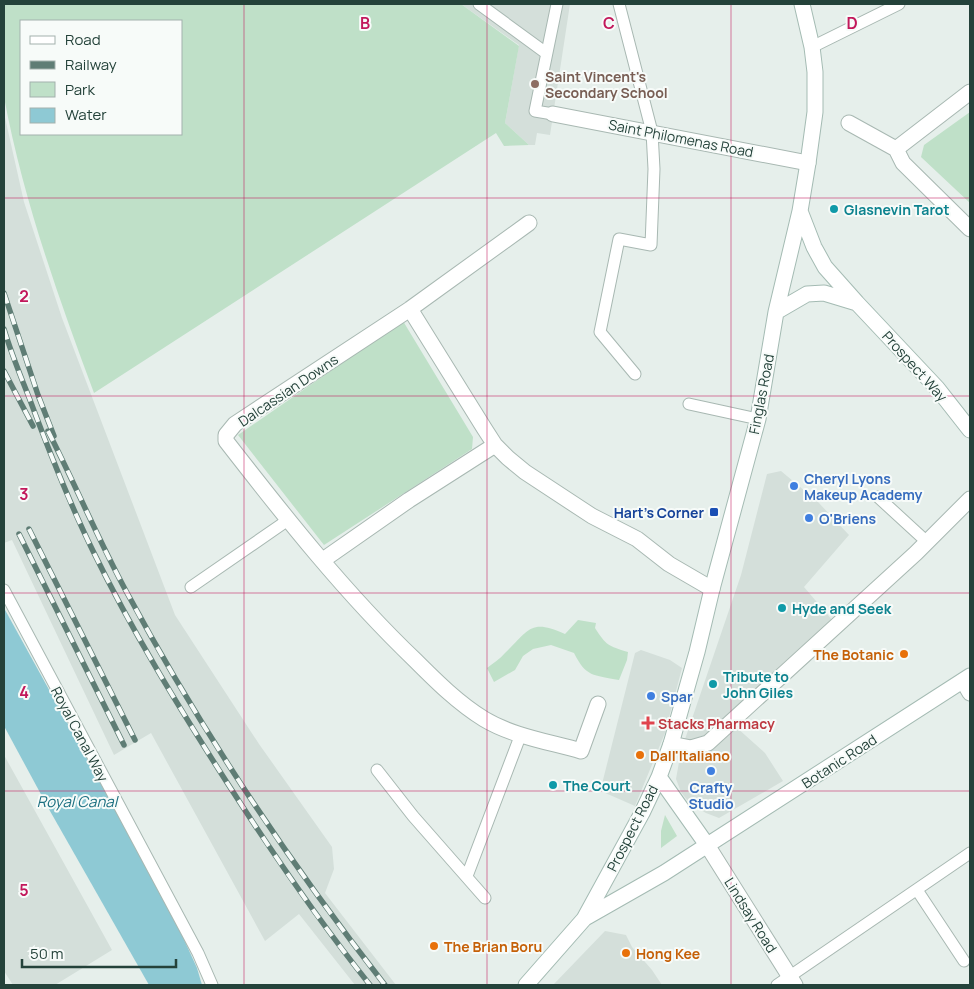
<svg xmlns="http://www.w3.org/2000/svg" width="974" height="989" font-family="Manrope,sans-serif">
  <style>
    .built { fill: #d4dfda }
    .green { fill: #bfe0c8; fill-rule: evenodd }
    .water { fill: #8ec9d4 }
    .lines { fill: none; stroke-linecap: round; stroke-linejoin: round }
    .lane-casing { stroke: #a8b8b2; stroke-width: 13 }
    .street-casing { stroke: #a8b8b2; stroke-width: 17 }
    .secondary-casing { stroke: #a4bbb3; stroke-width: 17 }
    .lane { stroke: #fff; stroke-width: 11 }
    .street { stroke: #fff; stroke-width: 15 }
    .secondary { stroke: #fff; stroke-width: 15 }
    .rail-casing { stroke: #5f7d75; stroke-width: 5.5 }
    .rail { stroke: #f7fbf9; stroke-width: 4; stroke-dasharray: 11; stroke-linecap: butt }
    .grid { fill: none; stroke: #c2185b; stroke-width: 1; stroke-opacity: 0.55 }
    .education-dot { fill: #8d6e63; stroke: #f7fbf9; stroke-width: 2 }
    .culture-dot { fill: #0f9aa8; stroke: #f7fbf9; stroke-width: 2 }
    .shop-dot { fill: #3f7fe0; stroke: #f7fbf9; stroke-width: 2 }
    .transit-dot { fill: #1a4fb4; stroke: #f7fbf9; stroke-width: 2 }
    .food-dot { fill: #e8710a; stroke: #f7fbf9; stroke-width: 2 }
    .health-dot { fill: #e0444e; stroke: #f7fbf9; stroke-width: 2 }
    .labels { text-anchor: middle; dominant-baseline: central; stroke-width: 4; stroke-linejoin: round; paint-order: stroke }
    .education-label { font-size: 14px; font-weight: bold; fill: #785e54; stroke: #f7fbf9; text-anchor: start }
    .street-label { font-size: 14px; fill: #24423a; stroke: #f7fbf9 }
    .culture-label { font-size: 14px; font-weight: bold; fill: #0d838f; stroke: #f7fbf9; text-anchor: start }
    .shop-label { font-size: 14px; font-weight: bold; fill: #366cbe; stroke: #f7fbf9; text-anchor: start }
    .transit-label { font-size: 14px; font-weight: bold; fill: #164399; stroke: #f7fbf9; text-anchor: end }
    .food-label { font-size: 14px; font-weight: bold; fill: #c56008; stroke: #f7fbf9; text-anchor: start }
    .health-label { font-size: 14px; font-weight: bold; fill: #be3a42; stroke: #f7fbf9; text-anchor: start }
    .water-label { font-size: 15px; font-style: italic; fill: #1c6f80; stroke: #f7fbf9 }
    .grid-label { font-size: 16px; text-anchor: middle; font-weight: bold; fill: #c2185b; stroke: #f7fbf9; stroke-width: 4; stroke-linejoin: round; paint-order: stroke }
  </style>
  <rect width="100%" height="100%" fill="#e6efeb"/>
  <path class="built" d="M 461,4 L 570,4 L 550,135 L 537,133 L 535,145 L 529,145 L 505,123 L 519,45 Z
    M 4,113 L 24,202 L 62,318 L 175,615 L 259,744 L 332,847 L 334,869 L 325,893 L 396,985 L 355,985 L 299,914 L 265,941 L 151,733 L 114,755 L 12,540 L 4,543 Z
    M 781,471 L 818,502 L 849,535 L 804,587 L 839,628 L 736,727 L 765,753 L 783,781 L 719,818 L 706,813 L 690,804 L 681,792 L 676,779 L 681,751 L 741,575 L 767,474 Z
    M 641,650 L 670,660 L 682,668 L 665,733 L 635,806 L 603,792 L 603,780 L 635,653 Z
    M 4,755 L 112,950 L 55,985 L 13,985 L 4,971 Z
    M 605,931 L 626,935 L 632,947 L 652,970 L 662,985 L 553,985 Z"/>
  <path class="green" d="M 4,4 L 461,4 L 519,46 L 505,123 L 529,145 L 504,146 L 496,133 L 94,393 C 58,296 23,199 4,97 ZM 21,21 L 181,21 L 181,134 L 21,134 Z
    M 970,112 L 970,203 L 921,157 L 924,145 Z
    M 403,321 L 473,437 L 472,449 L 324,545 L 238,435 Z
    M 578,620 L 596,623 L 595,628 C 606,645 608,646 628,652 L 627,660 L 619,680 C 593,675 586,677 574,653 L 551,645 L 533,649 L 523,656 L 515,670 L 494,682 L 487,668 C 493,663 500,659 505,653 C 529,630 530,618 565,634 Z
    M 665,815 L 677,836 L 661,848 L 661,831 Z"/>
  <path class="water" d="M 4,608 L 171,911 L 197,968 L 202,985 L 149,985 L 50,811 L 4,726 Z"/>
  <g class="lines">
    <defs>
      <path id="lane" d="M 479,4 L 546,53
        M 619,4 L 652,132 L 654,169 L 651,245 L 619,239 L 600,332 L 635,374
        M 812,47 L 899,4
        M 553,114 L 535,111 L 557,4
        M 689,404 L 758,419
        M 878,497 L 927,542
        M 191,587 L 288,520
        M 4,590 L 198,953 L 212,985
        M 377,770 L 413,816 L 485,898
        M 467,876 L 521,734
        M 917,890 L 964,961
        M 777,985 L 970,853"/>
      <path id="street" d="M 970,92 L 896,149 L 903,163 L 970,229
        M 553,114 L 808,163
        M 849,123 L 896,149
        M 529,223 L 410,309 L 235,424 L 226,435 L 226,441 C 285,517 345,593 415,660 C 436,681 458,703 484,719 C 512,736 550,742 581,751 L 598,704
        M 410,309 L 484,428 L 495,445 L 508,458 L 525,472 L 592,516 L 637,539 L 669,564 L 712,589
        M 323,560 L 409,500 L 495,445
        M 963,681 L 970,693
        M 671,744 L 691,748 L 708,743 L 916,553 L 970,499
        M 707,845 L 795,985"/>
      <path id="secondary" d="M 800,211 L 814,247 L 825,267 L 857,303 L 937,388 L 970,430
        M 776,312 L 807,294 L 824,293 L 857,303
        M 659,777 L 707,845
        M 585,918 L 664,873 L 970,676
        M 526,985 L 584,919 L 642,813 L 659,777 L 671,744 L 697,652 L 712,589 L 758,419 L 776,312 L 800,211 L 808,163 L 815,112 L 815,72 L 812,47 L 802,4"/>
    </defs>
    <use href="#lane" class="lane-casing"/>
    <use href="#street" class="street-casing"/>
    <use href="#secondary" class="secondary-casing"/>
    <use href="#lane" class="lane"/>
    <use href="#street" class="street"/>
    <use href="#secondary" class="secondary"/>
    <defs>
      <path id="rail" d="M 4,293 L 38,395 L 54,436
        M 4,329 C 11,353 21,377 30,400 C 49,451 69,502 93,551 C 132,631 178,706 226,781 C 271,851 318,920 370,985
        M 4,371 L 33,426
        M 48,431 C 75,484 98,539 126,591 C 201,730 288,861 385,985
        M 29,529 L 135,740
        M 19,534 L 124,745"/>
    </defs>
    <use href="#rail" class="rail-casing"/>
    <use href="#rail" class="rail"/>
  </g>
  <path class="grid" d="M 244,4 L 244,985M 487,4 L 487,985M 731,4 L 731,985M 4,198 L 970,198M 4,396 L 970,396M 4,593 L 970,593M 4,791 L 970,791"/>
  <circle class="education-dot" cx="535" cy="84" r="5"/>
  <g class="culture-dot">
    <circle cx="834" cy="209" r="5"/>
    <circle cx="782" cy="608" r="5"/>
    <circle cx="713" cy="684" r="5"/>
    <circle cx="553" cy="785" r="5"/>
  </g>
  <g class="shop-dot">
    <circle cx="794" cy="486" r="5"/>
    <circle cx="809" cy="518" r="5"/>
    <circle cx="651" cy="696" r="5"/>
    <circle cx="711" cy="771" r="5"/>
  </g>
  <rect class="transit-dot" x="709" y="507" width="10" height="10" rx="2.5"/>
  <g class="food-dot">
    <circle cx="904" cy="654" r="5"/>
    <circle cx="640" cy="755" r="5"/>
    <circle cx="434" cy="946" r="5"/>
    <circle cx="626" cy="953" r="5"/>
  </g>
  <path class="health-dot" d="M645.5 715.5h5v5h5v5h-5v5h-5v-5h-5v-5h5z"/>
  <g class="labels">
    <g class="education-label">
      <text x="545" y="76">Saint Vincent's<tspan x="545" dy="16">Secondary School</tspan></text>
    </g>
    <g class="street-label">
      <text transform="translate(681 138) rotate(11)">Saint Philomenas Road</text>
      <text transform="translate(915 366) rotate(48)">Prospect Way</text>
      <text transform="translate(288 390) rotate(-34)">Dalcassian Downs</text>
      <text transform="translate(761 394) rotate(-79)">Finglas Road</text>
      <text transform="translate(80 734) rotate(62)">Royal Canal Way</text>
      <text transform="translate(839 761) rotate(-33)">Botanic Road</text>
      <text transform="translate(632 828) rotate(-63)">Prospect Road</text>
      <text transform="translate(751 915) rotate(58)">Lindsay Road</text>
    </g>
    <g class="culture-label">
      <text x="844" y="209">Glasnevin Tarot</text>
      <text x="792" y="608">Hyde and Seek</text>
      <text x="723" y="676">Tribute to<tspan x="723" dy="16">John Giles</tspan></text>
      <text x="563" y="785">The Court</text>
    </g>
    <g class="shop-label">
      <text x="804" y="478">Cheryl Lyons<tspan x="804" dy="16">Makeup Academy</tspan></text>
      <text x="819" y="518">O'Briens</text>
      <text x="661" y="696">Spar</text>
      <text x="711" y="787" text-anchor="middle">Crafty<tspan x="711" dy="16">Studio</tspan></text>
    </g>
    <g class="transit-label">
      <text x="704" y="512">Hart's Corner</text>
    </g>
    <g class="food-label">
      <text x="894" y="654" text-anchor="end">The Botanic</text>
      <text x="650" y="755">Dall'Italiano</text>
      <text x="444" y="946">The Brian Boru</text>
      <text x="636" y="953">Hong Kee</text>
    </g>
    <g class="health-label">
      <text x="658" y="723">Stacks Pharmacy</text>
    </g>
    <g class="water-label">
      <text x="77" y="801">Royal Canal</text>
    </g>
  </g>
  <g class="grid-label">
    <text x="365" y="29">B</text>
    <text x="609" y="29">C</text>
    <text x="852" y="29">D</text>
    <text x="24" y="302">2</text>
    <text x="24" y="500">3</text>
    <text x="24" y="698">4</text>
    <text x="24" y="896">5</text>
  </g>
  <rect width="974" height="989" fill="none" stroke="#24423a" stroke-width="10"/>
  <rect x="20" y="20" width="162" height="115" fill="#f7fbf9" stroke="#a3b1ad"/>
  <rect x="30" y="36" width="25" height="8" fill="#ffffff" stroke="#a3b1ad"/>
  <text x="65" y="45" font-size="15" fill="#24423a">Road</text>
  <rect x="30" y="61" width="25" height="8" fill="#5f7d75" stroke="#a3b1ad"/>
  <text x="65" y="70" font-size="15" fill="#24423a">Railway</text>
  <rect x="30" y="82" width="25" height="15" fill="#bfe0c8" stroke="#a3b1ad"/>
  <text x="65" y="95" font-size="15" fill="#24423a">Park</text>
  <rect x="30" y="108" width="25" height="15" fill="#8ec9d4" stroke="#a3b1ad"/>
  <text x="65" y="120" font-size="15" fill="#24423a">Water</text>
  <path d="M22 959v8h154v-8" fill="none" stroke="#24423a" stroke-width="2.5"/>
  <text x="30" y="959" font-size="15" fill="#24423a" stroke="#f7fbf9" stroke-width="4" paint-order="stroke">50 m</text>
</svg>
